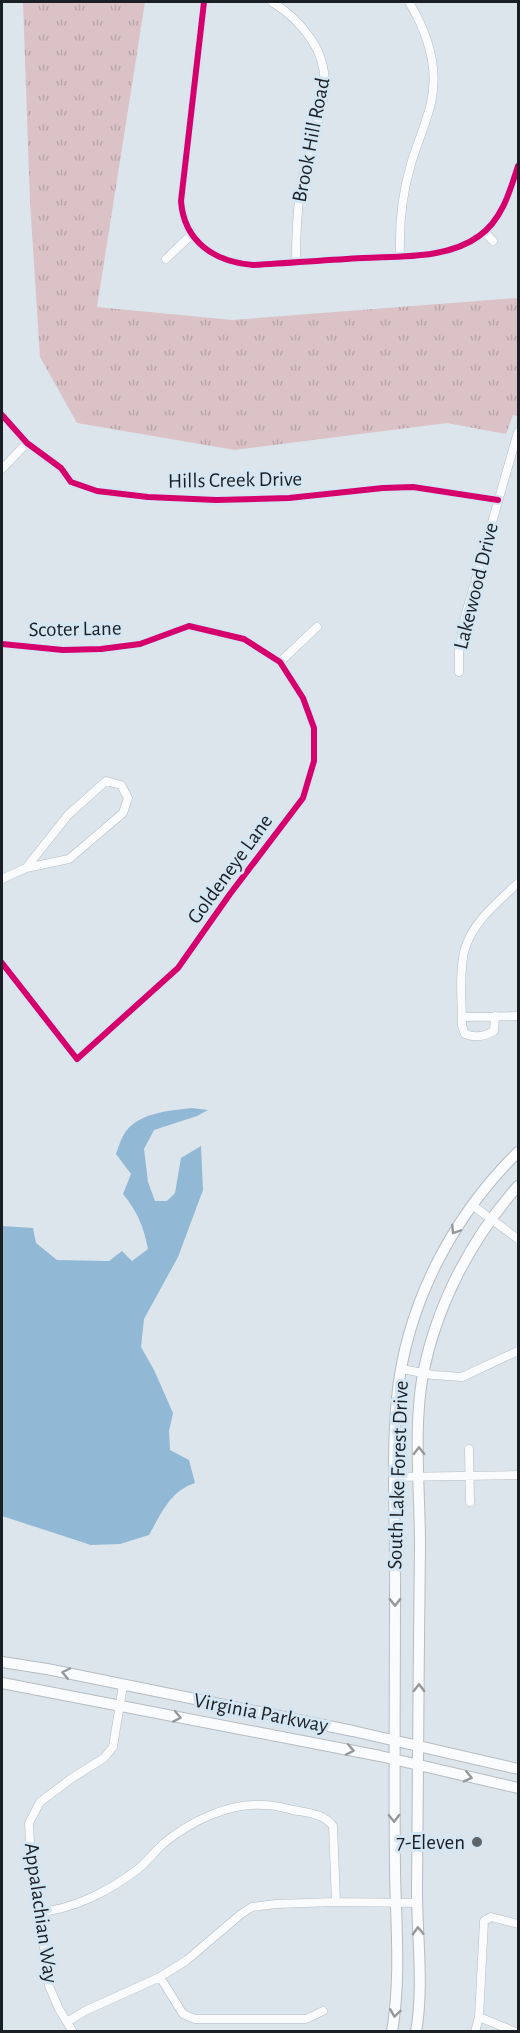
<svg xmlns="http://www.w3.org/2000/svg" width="520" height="2033" font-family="'Alegreya Sans',sans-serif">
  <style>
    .grass { fill: url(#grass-tufts) }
    .water { fill: #91b8d5 }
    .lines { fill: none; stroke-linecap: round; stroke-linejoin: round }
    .street-casing { stroke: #b5bcc2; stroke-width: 9 }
    .secondary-casing { stroke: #b5bcc2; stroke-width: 12 }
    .street { stroke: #fafbfc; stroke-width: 8 }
    .secondary { stroke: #fafbfc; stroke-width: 10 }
    .cycleway-casing { stroke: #d5e6f3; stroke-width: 10 }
    .cycleway { stroke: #d6006c; stroke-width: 6 }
    .oneway { stroke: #95989b }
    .poi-dot { fill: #5d646a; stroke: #d5e6f3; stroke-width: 2 }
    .labels { text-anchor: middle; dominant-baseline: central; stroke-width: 6; stroke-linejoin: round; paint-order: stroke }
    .street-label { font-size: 21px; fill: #191f24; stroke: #d5e6f3 }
    .poi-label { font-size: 21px; fill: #191f24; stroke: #d5e6f3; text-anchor: end }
  </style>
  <defs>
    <pattern id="grass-tufts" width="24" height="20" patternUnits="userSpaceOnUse" patternTransform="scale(1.5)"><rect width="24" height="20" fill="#dac2c6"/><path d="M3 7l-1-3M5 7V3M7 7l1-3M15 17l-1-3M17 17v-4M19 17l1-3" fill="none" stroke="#baa6aa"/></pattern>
  </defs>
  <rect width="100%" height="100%" fill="#dce5ec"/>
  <path class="grass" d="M 23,2 L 145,2 L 97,307 L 232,320 L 518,298 L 518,416 L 513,415 L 506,434 L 447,423 L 235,450 L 77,423 L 40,357 L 30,202 Z"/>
  <path class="water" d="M 192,1108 L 208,1110 L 197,1116 L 154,1130 L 144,1149 L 148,1182 L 155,1201 L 167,1201 L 175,1193 L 181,1158 L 201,1146 L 203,1190 L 178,1257 L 144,1319 L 141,1347 L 154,1370 L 173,1413 L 169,1431 L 170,1450 L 189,1460 L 195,1483 C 170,1491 161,1514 149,1535 L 120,1544 L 91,1545 L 2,1516 L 2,1226 L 33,1228 L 36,1243 L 57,1260 L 109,1261 L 122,1251 L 132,1261 L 148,1249 C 144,1227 137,1211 123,1194 L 131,1174 L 116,1154 C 118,1148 120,1142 123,1136 C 136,1112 169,1111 192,1108 Z"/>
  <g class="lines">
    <defs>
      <path id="street" d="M 204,2 L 181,201 C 184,242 215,262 253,265 C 290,263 326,260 363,258 C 400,256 448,259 479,236 C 502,220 510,191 518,166
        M 272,2 C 289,12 300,23 311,39 C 341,83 314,125 304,171 C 297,201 296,232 296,262
        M 485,232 L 493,241
        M 400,255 C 399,225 402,194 411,164 C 417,144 426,124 431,103 C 439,68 427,32 409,2
        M 166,259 L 192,234
        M 2,415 L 27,443 L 61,468 L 71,482 L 97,491 L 148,497 L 216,500 L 289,498 L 383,488 L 413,487 L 498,500
        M 2,469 L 27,443
        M 2,644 L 63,650 L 101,649 L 140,644 L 189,626 L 244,639 L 280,662 L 303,698 L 314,728 L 314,761 L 303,798 L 230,894 L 178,968 L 77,1059 L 2,963
        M 280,662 L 317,627
        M 459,672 L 459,649 L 466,613 L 518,432
        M 2,879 L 26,868 L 69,859 L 123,813 L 128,798 L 121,785 L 106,781 L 68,815 L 26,868
        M 495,1016 L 494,1031 C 484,1037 475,1038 465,1034 L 462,1026 C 462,1002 459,976 464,952 C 471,923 498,902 518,883
        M 462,1017 L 518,1016
        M 472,1205 L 518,1239
        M 402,1369 L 433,1375 L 462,1377 L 518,1351
        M 469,1449 L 470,1502
        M 395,1477 L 518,1475
        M 38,1912 C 73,1910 111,1890 138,1869 C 148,1861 155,1851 164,1843 C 191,1821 230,1802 265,1805 C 275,1805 284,1808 293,1810 C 308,1813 323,1813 333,1826 L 336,1902
        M 160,1977 L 183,2014 L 195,2019 L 306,2019 L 323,2011
        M 479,2017 L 516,2032
        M 67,2022 L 85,2011 L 160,1977 L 187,1960 L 241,1914 L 252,1907 L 276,1904 L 336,1902 L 417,1903
        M 73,2032 L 59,2009 L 49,1986 L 30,1844 L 29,1823 L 40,1802 L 72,1778 L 104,1758 L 113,1747 L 123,1685
        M 475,2032 L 479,2017 L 484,1921 L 491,1917 L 518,1924"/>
      <path id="secondary" d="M 2,1662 L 47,1669 L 353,1731 L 518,1769
        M 2,1683 L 380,1756 L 518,1788
        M 392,2032 C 401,1978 396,1925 395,1871 C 394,1778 395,1684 395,1591 C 396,1527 391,1462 397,1398 C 406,1305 452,1217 518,1152
        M 416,2032 C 424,1985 417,1938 417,1891 C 417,1776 419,1661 420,1546 C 420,1491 413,1428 423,1374 C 437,1304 471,1239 518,1186"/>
    </defs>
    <use href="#street" class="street-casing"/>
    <use href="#secondary" class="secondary-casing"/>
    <use href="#street" class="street"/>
    <use href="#secondary" class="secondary"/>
    <defs>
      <path id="cycleway" d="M 204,2 L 181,201 C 184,242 215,262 253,265 C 290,263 326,260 363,258 C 400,256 448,259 479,236 C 502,220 510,191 518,166
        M 2,415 L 27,443 L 61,468 L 71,482 L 97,491 L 148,497 L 216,500 L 289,498 L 383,488 L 413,487 L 498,500
        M 2,644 L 63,650 L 101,649 L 140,644 L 189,626 L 244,639 L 280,662 L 303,698 L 314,728 L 314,761 L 303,798 L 230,894 L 178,968 L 77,1059 L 2,963"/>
    </defs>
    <use href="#cycleway" class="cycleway-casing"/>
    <use href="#cycleway" class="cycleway"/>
  </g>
  <defs><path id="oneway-chevron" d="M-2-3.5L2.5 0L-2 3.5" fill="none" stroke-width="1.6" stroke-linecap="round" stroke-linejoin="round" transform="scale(1.5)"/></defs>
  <g class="oneway">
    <use href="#oneway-chevron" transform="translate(455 1230) rotate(123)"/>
    <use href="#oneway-chevron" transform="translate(419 1451) rotate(-91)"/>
    <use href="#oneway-chevron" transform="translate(395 1602) rotate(90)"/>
    <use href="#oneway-chevron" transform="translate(66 1673) rotate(-168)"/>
    <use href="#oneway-chevron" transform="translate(419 1688) rotate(-89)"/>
    <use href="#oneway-chevron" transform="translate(177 1717) rotate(11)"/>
    <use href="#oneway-chevron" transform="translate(350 1750) rotate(11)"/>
    <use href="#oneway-chevron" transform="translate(468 1777) rotate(13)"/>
    <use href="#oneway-chevron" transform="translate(394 1818) rotate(89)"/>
    <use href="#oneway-chevron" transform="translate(418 1931) rotate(-92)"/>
    <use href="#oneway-chevron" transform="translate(395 2013) rotate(98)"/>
  </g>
  <circle class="poi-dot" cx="477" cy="1842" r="6"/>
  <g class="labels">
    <g class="street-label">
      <text transform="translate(311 140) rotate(-79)">Brook Hill Road</text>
      <text transform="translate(235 480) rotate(-1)">Hills Creek Drive</text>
      <text transform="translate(476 586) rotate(-76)">Lakewood Drive</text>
      <text transform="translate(75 629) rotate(-1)">Scoter Lane</text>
      <text transform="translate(230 869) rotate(-54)">Goldeneye Lane</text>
      <text transform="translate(398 1475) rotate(-88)">South Lake Forest Drive</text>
      <text transform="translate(261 1713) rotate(11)">Virginia Parkway</text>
      <text transform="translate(41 1913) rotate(82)">Appalachian Way</text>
    </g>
    <g class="poi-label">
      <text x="465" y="1842">7-Eleven</text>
    </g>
  </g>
  <rect width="520" height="2033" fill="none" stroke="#191f24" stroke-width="6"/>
</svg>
